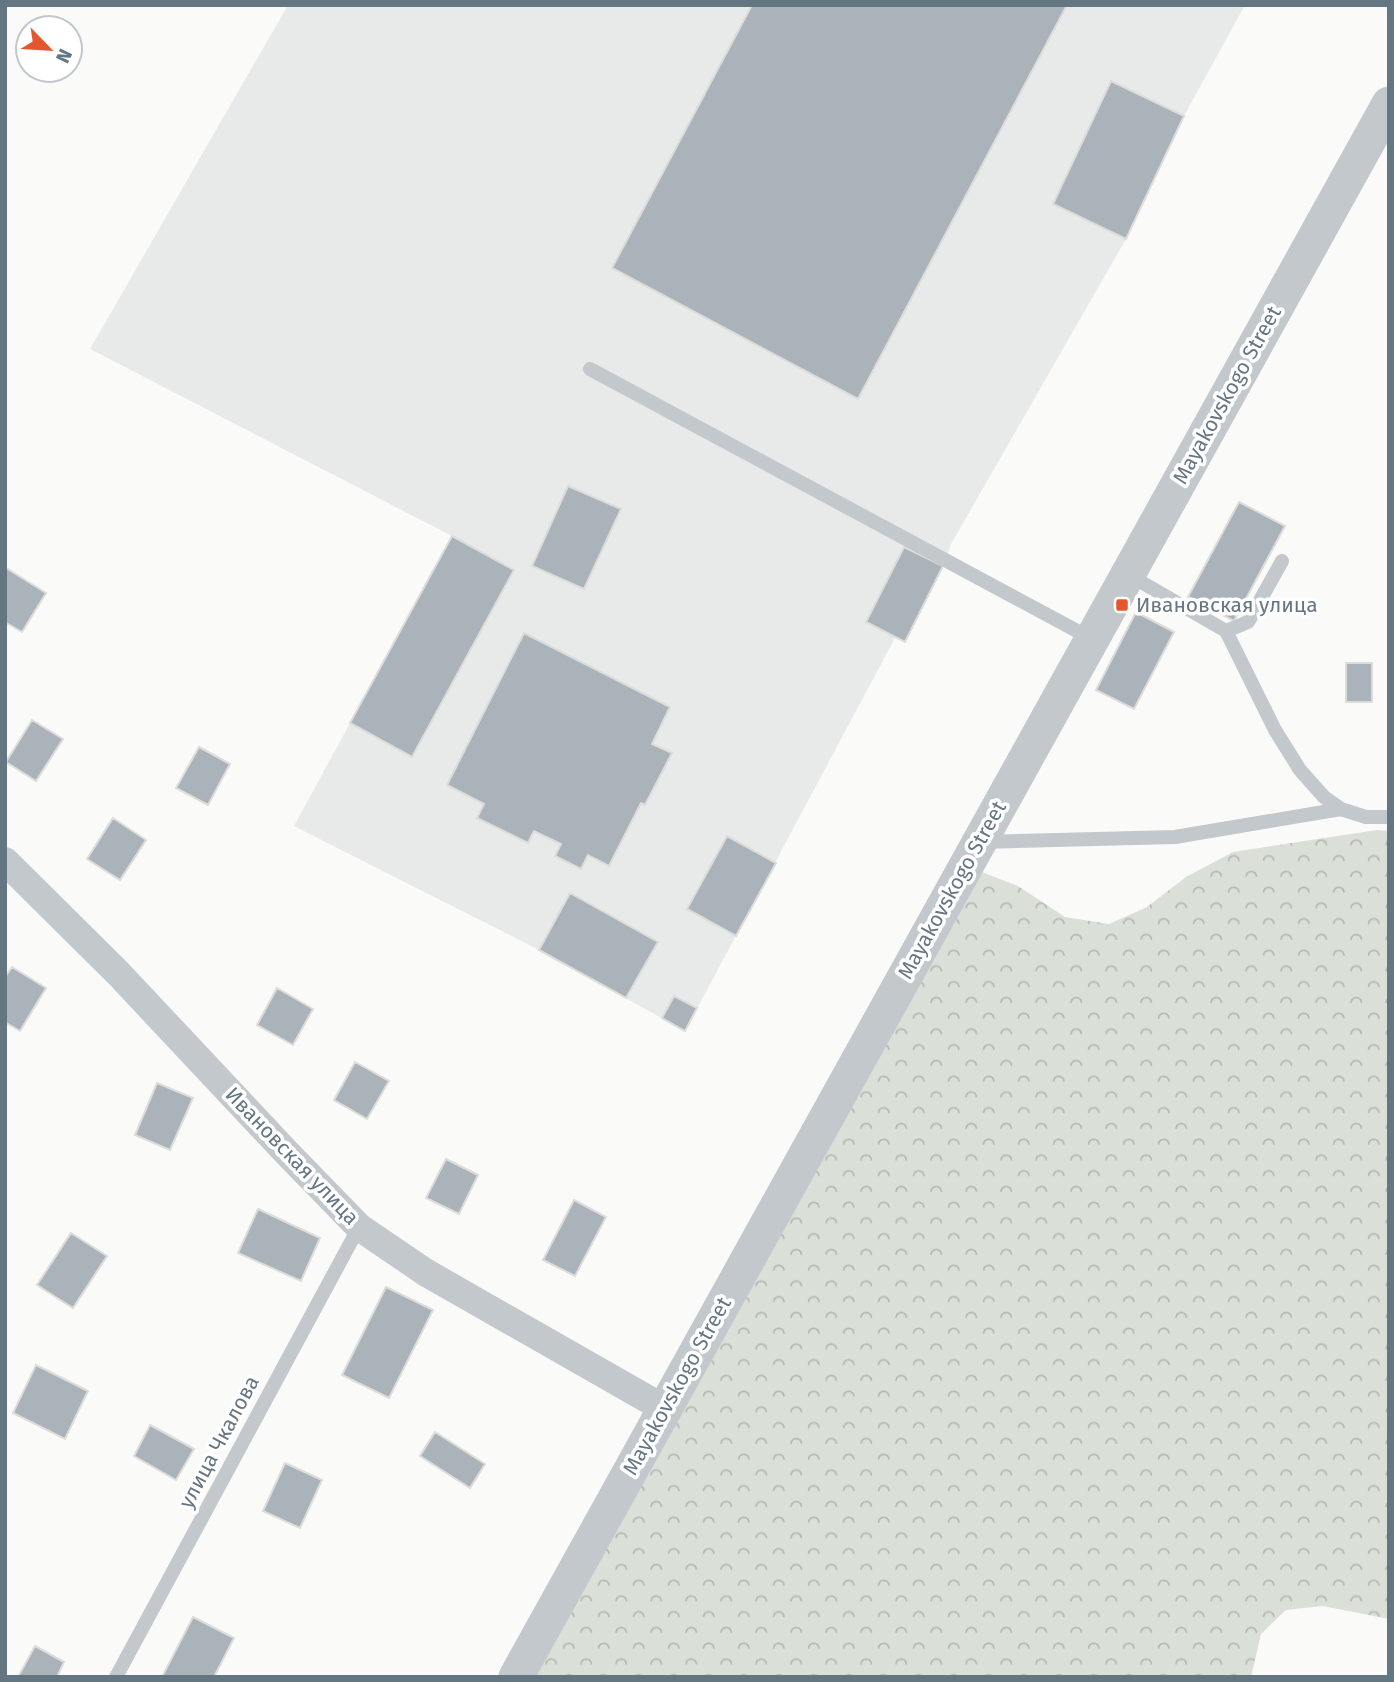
<svg xmlns="http://www.w3.org/2000/svg" width="1394" height="1682" font-family="'Fira Sans',sans-serif">
  <style>
    .built { fill: #e8e9e9 }
    .forest { fill: url(#forest-crowns) }
    .building { fill: #aab3b9; stroke: #dcdcda; stroke-width: 2 }
    .lines { fill: none; stroke-linecap: round; stroke-linejoin: round }
    .service { stroke: #c3c8cc; stroke-width: 14 }
    .minor { stroke: #c3c8cc; stroke-width: 28 }
    .tertiary { stroke: #c3c8cc; stroke-width: 35 }
    .poi-dot { fill: #e4572e; stroke: #fff; stroke-width: 2.5 }
    .labels { text-anchor: middle; dominant-baseline: central; stroke-width: 7; stroke-linejoin: round; paint-order: stroke }
    .street-label { font-size: 21px; fill: #657683; stroke: #fff }
    .poi-label { font-size: 21px; fill: #657683; stroke: #fff; text-anchor: start }
  </style>
  <defs>
    <pattern id="forest-crowns" width="20" height="18" patternUnits="userSpaceOnUse" patternTransform="scale(1.75)"><rect width="20" height="18" fill="#dadfd7"/><path d="M2 6a3 3 0 1 1 6 0M12 15a3 3 0 1 1 6 0" fill="none" stroke="#b4b9b4"/></pattern>
  </defs>
  <rect width="100%" height="100%" fill="#fafaf8"/>
  <path class="built" d="M 288,5 L 1245,5 L 1184,116 L 1126,239 L 951,544 L 943,566 L 905,642 L 895,638 L 685,1031 L 539,950 L 294,826 L 452,536 L 90,349 Z"/>
  <path class="forest" d="M 1377,830 L 1389,831 L 1389,1619 L 1323,1606 L 1286,1610 L 1261,1634 L 1251,1677 L 516,1677 L 966,866 L 1018,886 L 1065,917 L 1109,924 L 1147,907 L 1186,877 L 1233,852 Z"/>
  <path class="building" d="M 752,5 L 1067,5 L 858,399 L 612,268 Z
    M 1111,81 L 1184,116 L 1126,239 L 1053,204 Z
    M 568,486 L 621,509 L 584,589 L 532,566 Z
    M 1239,502 L 1285,526 L 1234,621 L 1188,597 Z
    M 452,536 L 514,570 L 412,757 L 350,723 Z
    M 904,547 L 943,566 L 905,642 L 866,622 Z
    M 6,568 L 46,593 L 22,632 L 5,622 Z
    M 1136,612 L 1174,632 L 1134,709 L 1096,690 Z
    M 524,633 L 670,707 L 652,744 L 672,753 L 645,805 L 641,803 L 609,866 L 588,855 L 581,869 L 555,856 L 561,844 L 534,831 L 528,843 L 477,818 L 484,804 L 447,785 Z
    M 1346,663 L 1372,663 L 1372,702 L 1346,702 Z
    M 32,720 L 63,739 L 36,781 L 6,762 Z
    M 199,747 L 230,764 L 208,805 L 176,788 Z
    M 113,818 L 146,840 L 120,880 L 87,859 Z
    M 727,836 L 776,863 L 736,936 L 687,909 Z
    M 570,893 L 658,942 L 626,998 L 539,950 Z
    M 12,967 L 46,988 L 20,1031 L 5,1022 L 5,977 Z
    M 277,988 L 313,1009 L 293,1045 L 257,1025 Z
    M 674,996 L 697,1008 L 685,1031 L 662,1018 Z
    M 355,1062 L 389,1081 L 367,1119 L 334,1100 Z
    M 157,1083 L 193,1098 L 170,1150 L 135,1135 Z
    M 446,1159 L 478,1175 L 459,1214 L 426,1198 Z
    M 574,1200 L 606,1217 L 575,1276 L 543,1260 Z
    M 258,1209 L 320,1238 L 301,1281 L 238,1253 Z
    M 71,1233 L 107,1256 L 73,1308 L 37,1285 Z
    M 386,1287 L 433,1310 L 389,1398 L 342,1375 Z
    M 36,1365 L 88,1391 L 65,1439 L 13,1413 Z
    M 150,1425 L 194,1449 L 176,1480 L 134,1456 Z
    M 435,1432 L 485,1464 L 470,1488 L 420,1456 Z
    M 285,1463 L 322,1480 L 300,1528 L 263,1511 Z
    M 193,1617 L 234,1638 L 214,1677 L 162,1677 Z
    M 35,1646 L 64,1662 L 57,1677 L 18,1677 Z"/>
  <g class="lines">
    <path class="service" d="M 590,369 L 1092,639
      M 1129,575 L 1226,631 L 1275,730 L 1300,770 L 1324,797 L 1341,809 L 1366,817 L 1389,817
      M 1226,631 L 1248,622 L 1282,561
      M 981,842 L 1175,837 L 1341,809
      M 116,1677 L 359,1227"/>
    <path class="minor" d="M 5,861 L 118,973 L 287,1153 L 359,1227 L 425,1272 L 665,1409"/>
    <path class="tertiary" d="M 516,1677 L 1389,104"/>
  </g>
  <rect class="poi-dot" x="1115" y="598" width="14" height="14" rx="3.5"/>
  <g class="labels">
    <g class="street-label">
      <text transform="translate(1227 395) rotate(-61)">Mayakovskogo Street</text>
      <text transform="translate(952 890) rotate(-61)">Mayakovskogo Street</text>
      <text transform="translate(292 1156) rotate(46)">Ивановская улица</text>
      <text transform="translate(677 1386) rotate(-61)">Mayakovskogo Street</text>
      <text transform="translate(219 1442) rotate(-62)">улица Чкалова</text>
    </g>
    <g class="poi-label">
      <text x="1136" y="605">Ивановская улица</text>
    </g>
  </g>
  <rect width="1394" height="1682" fill="none" stroke="#657683" stroke-width="14"/>
  <g transform="translate(49 49) rotate(115)"><circle r="33" fill="#ffffff" stroke="#c1c8cd" stroke-width="2"/>
  <path d="M0-5L12 26L0 18L-12 26Z" fill="#e4572e"/>
  <text y="-10" font-size="19" font-weight="bold" text-anchor="middle" fill="#657683">N</text>
  </g>
</svg>
